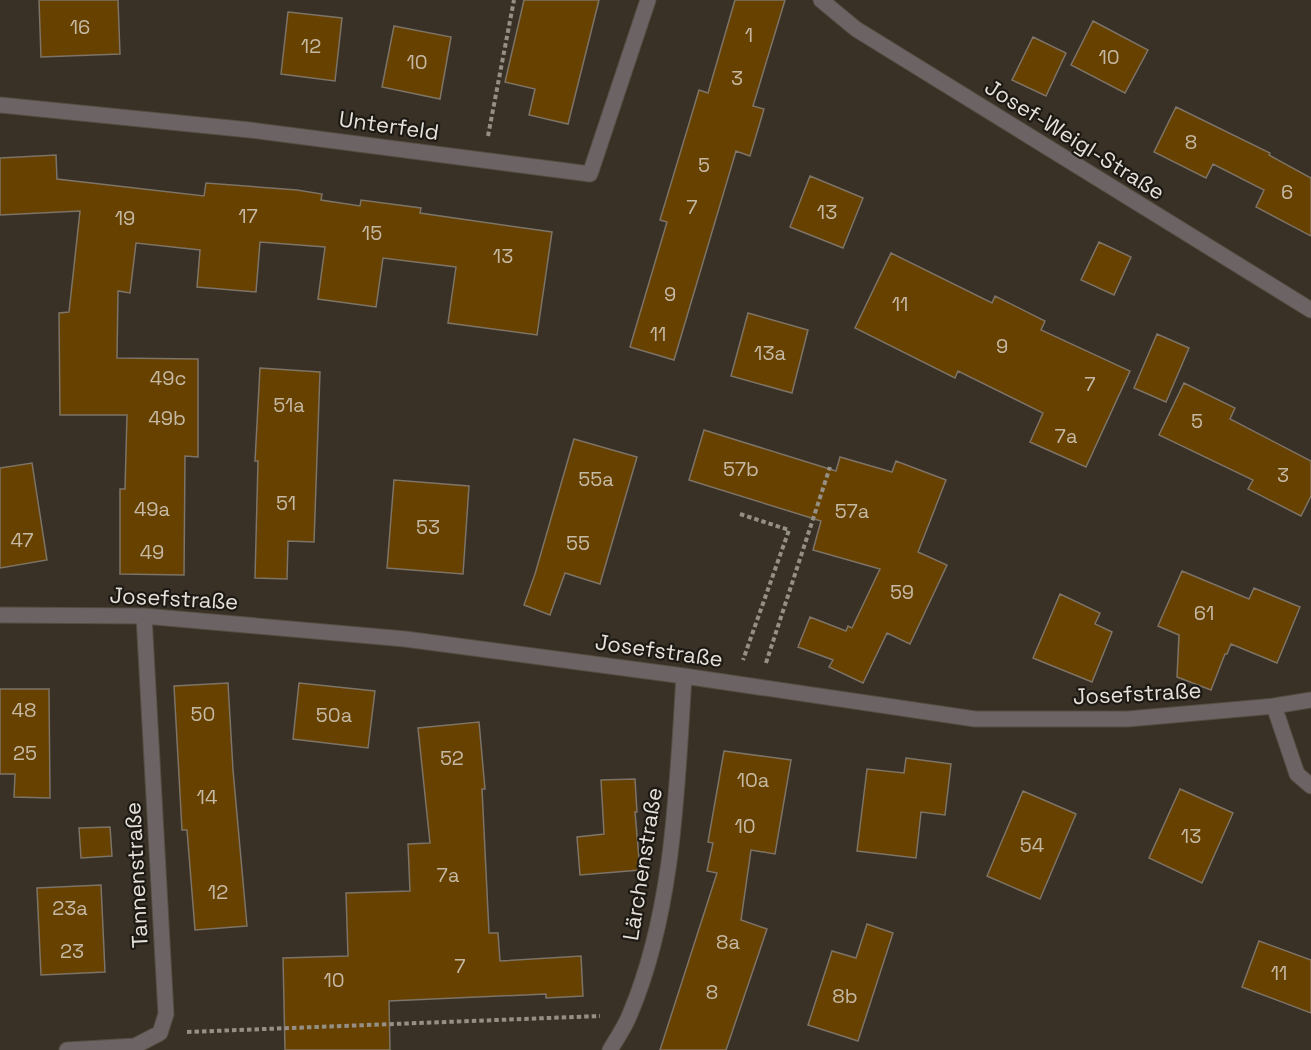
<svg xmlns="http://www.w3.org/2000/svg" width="1311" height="1050" font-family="'Space Grotesk',sans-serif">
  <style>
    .building { fill: #664100; stroke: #7d7366; stroke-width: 1.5 }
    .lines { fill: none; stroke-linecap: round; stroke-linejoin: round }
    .street-casing { stroke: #554d42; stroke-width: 17 }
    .path { stroke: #958f85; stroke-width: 4; stroke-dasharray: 4.5 3; stroke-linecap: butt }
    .street { stroke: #6c6464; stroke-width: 15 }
    .labels { text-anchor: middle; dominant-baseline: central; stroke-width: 4.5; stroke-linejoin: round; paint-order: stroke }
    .number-label { font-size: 20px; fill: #c6b9a3 }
    .street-label { font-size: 22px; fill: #e6e1d9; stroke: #1d1914 }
  </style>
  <rect width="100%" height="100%" fill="#393125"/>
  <path class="building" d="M 39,0 L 118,0 L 120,54 L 41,57 Z
    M 524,0 L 599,0 L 568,124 L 529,115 L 535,89 L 505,82 Z
    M 735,0 L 785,0 L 753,106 L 764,109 L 750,156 L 736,151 L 674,360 L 630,347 L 667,222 L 660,220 L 688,127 L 699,90 L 708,93 Z
    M 288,12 L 342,18 L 335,81 L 281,74 Z
    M 1093,21 L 1148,50 L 1125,93 L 1071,65 Z
    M 394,26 L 451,37 L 440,99 L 382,87 Z
    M 1033,37 L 1066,53 L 1046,96 L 1012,80 Z
    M 1176,107 L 1270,153 L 1269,155 L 1311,178 L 1311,236 L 1256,207 L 1264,190 L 1213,164 L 1206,178 L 1154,152 Z
    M 56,155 L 57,179 L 204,196 L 206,183 L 297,190 L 322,194 L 321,200 L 360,206 L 361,200 L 421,208 L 420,213 L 552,232 L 537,335 L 448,323 L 456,267 L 383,258 L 376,307 L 318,299 L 325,247 L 260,242 L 256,292 L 197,287 L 200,250 L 136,243 L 130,293 L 118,291 L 117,358 L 198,359 L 198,457 L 185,456 L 184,575 L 120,574 L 120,489 L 125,489 L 127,415 L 60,415 L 59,313 L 69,312 L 80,211 L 0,215 L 0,158 Z
    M 810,176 L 863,198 L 843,248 L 790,227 Z
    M 1099,242 L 1131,257 L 1114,295 L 1081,280 Z
    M 891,253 L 992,303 L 995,296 L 1045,321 L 1041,330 L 1130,371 L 1086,467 L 1030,442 L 1043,413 L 958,371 L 955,378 L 855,328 Z
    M 748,313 L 808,330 L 792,393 L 731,376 Z
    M 1157,334 L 1189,348 L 1166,402 L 1134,388 Z
    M 260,368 L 320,372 L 314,542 L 288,541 L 287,579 L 255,578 L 258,461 L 255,461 Z
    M 1184,383 L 1235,408 L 1230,419 L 1311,461 L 1311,496 L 1301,516 L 1248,489 L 1253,480 L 1159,435 Z
    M 704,430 L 836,471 L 840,457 L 892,472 L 896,461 L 946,480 L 918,552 L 947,565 L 910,644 L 887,633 L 863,683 L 829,667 L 833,660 L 798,647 L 810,617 L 846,631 L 848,626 L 852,628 L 880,569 L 813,550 L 821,521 L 689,480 Z
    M 574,439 L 637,457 L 600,584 L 565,573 L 550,615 L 524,605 L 535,574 Z
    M 32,463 L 47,560 L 0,568 L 0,468 Z
    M 394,480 L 469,486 L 463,574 L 387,568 Z
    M 1182,571 L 1249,599 L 1254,588 L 1300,607 L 1277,663 L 1231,644 L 1227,654 L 1225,654 L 1211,690 L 1177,677 L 1179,635 L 1158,626 Z
    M 1060,594 L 1100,613 L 1095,624 L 1112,632 L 1092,682 L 1033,658 Z
    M 228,683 L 233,770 L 247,926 L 195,930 L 187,830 L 182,830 L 174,686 Z
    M 299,683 L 375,691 L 368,748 L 293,739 Z
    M 0,689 L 49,689 L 50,798 L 14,797 L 15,774 L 0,774 Z
    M 479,722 L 485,789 L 482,789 L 489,933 L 498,933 L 500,961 L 581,956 L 583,996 L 546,998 L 546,994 L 389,1001 L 390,1050 L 285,1050 L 283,958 L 348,956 L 346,893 L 410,891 L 408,844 L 430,843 L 418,728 Z
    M 724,751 L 791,760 L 775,854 L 751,850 L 741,920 L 767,929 L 726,1050 L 660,1050 L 717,873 L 707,871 L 713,843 L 708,842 Z
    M 906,758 L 951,764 L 945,815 L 921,812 L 916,858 L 857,851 L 867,769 L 904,773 Z
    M 635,779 L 637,812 L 635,812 L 640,870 L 580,875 L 577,837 L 604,834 L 601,780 Z
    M 1180,789 L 1233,813 L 1202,883 L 1149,858 Z
    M 1023,791 L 1076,814 L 1040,899 L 987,876 Z
    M 110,827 L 112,856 L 81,858 L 79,828 Z
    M 101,885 L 105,972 L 41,975 L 37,888 Z
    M 867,924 L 893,933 L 858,1041 L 808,1025 L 832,951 L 856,958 Z
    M 1259,941 L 1311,960 L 1311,1013 L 1242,987 Z"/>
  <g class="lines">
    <defs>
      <path id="street" d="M 821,0 L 856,29 L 1311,310
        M 0,105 L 250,130 L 590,174 L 648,0
        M 0,615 L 144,616 L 405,639 L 684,676 L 975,719 L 1128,719 L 1274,706 L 1311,700
        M 1274,706 L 1297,774 L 1311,786
        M 67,1050 L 135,1046 L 160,1033 L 166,1014 L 144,616
        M 610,1050 C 617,1038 625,1027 630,1014 C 674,910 677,787 684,676"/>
    </defs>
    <use href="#street" class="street-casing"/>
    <path class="path" d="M 488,136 L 514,0
      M 740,514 L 789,530 L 743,660
      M 766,663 L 830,467
      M 187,1032 L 600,1016"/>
    <use href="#street" class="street"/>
  </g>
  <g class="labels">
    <g class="number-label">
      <text x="80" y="27">16</text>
      <text x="749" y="35">1</text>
      <text x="311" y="46">12</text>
      <text x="1109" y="57">10</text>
      <text x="417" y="62">10</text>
      <text x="737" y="78">3</text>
      <text x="1191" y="142">8</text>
      <text x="704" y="165">5</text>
      <text x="1287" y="192">6</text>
      <text x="692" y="207">7</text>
      <text x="827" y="212">13</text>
      <text x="248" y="216">17</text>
      <text x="125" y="218">19</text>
      <text x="372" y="233">15</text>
      <text x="503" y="256">13</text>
      <text x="670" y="294">9</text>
      <text x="900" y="304">11</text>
      <text x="658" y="334">11</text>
      <text x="1002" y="346">9</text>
      <text x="770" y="353">13a</text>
      <text x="168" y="378">49c</text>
      <text x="1090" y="384">7</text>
      <text x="289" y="405">51a</text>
      <text x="167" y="418">49b</text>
      <text x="1197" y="421">5</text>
      <text x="1066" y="436">7a</text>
      <text x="741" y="469">57b</text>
      <text x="1283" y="475">3</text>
      <text x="596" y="479">55a</text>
      <text x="286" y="503">51</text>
      <text x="152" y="509">49a</text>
      <text x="852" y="511">57a</text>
      <text x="428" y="527">53</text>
      <text x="22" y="540">47</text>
      <text x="578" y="543">55</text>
      <text x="152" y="552">49</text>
      <text x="902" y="592">59</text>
      <text x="1204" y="613">61</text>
      <text x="24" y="710">48</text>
      <text x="203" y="714">50</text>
      <text x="334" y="715">50a</text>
      <text x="25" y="753">25</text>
      <text x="452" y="758">52</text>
      <text x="753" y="780">10a</text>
      <text x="207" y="797">14</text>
      <text x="745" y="826">10</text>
      <text x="1191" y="836">13</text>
      <text x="1032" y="845">54</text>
      <text x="448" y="875">7a</text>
      <text x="218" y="892">12</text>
      <text x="70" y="908">23a</text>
      <text x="728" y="942">8a</text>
      <text x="72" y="951">23</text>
      <text x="460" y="966">7</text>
      <text x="1279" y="973">11</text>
      <text x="334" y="980">10</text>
      <text x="712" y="992">8</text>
      <text x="845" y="996">8b</text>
    </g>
    <g class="street-label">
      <text transform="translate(389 125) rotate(8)">Unterfeld</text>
      <text transform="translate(1075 139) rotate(32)">Josef-Weigl-Straße</text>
      <text transform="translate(174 598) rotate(3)">Josefstraße</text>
      <text transform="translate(659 650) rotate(8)">Josefstraße</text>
      <text transform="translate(1137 693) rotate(-3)">Josefstraße</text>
      <text transform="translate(642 864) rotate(-81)">Lärchenstraße</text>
      <text transform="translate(136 875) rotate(-93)">Tannenstraße</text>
    </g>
  </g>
</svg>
